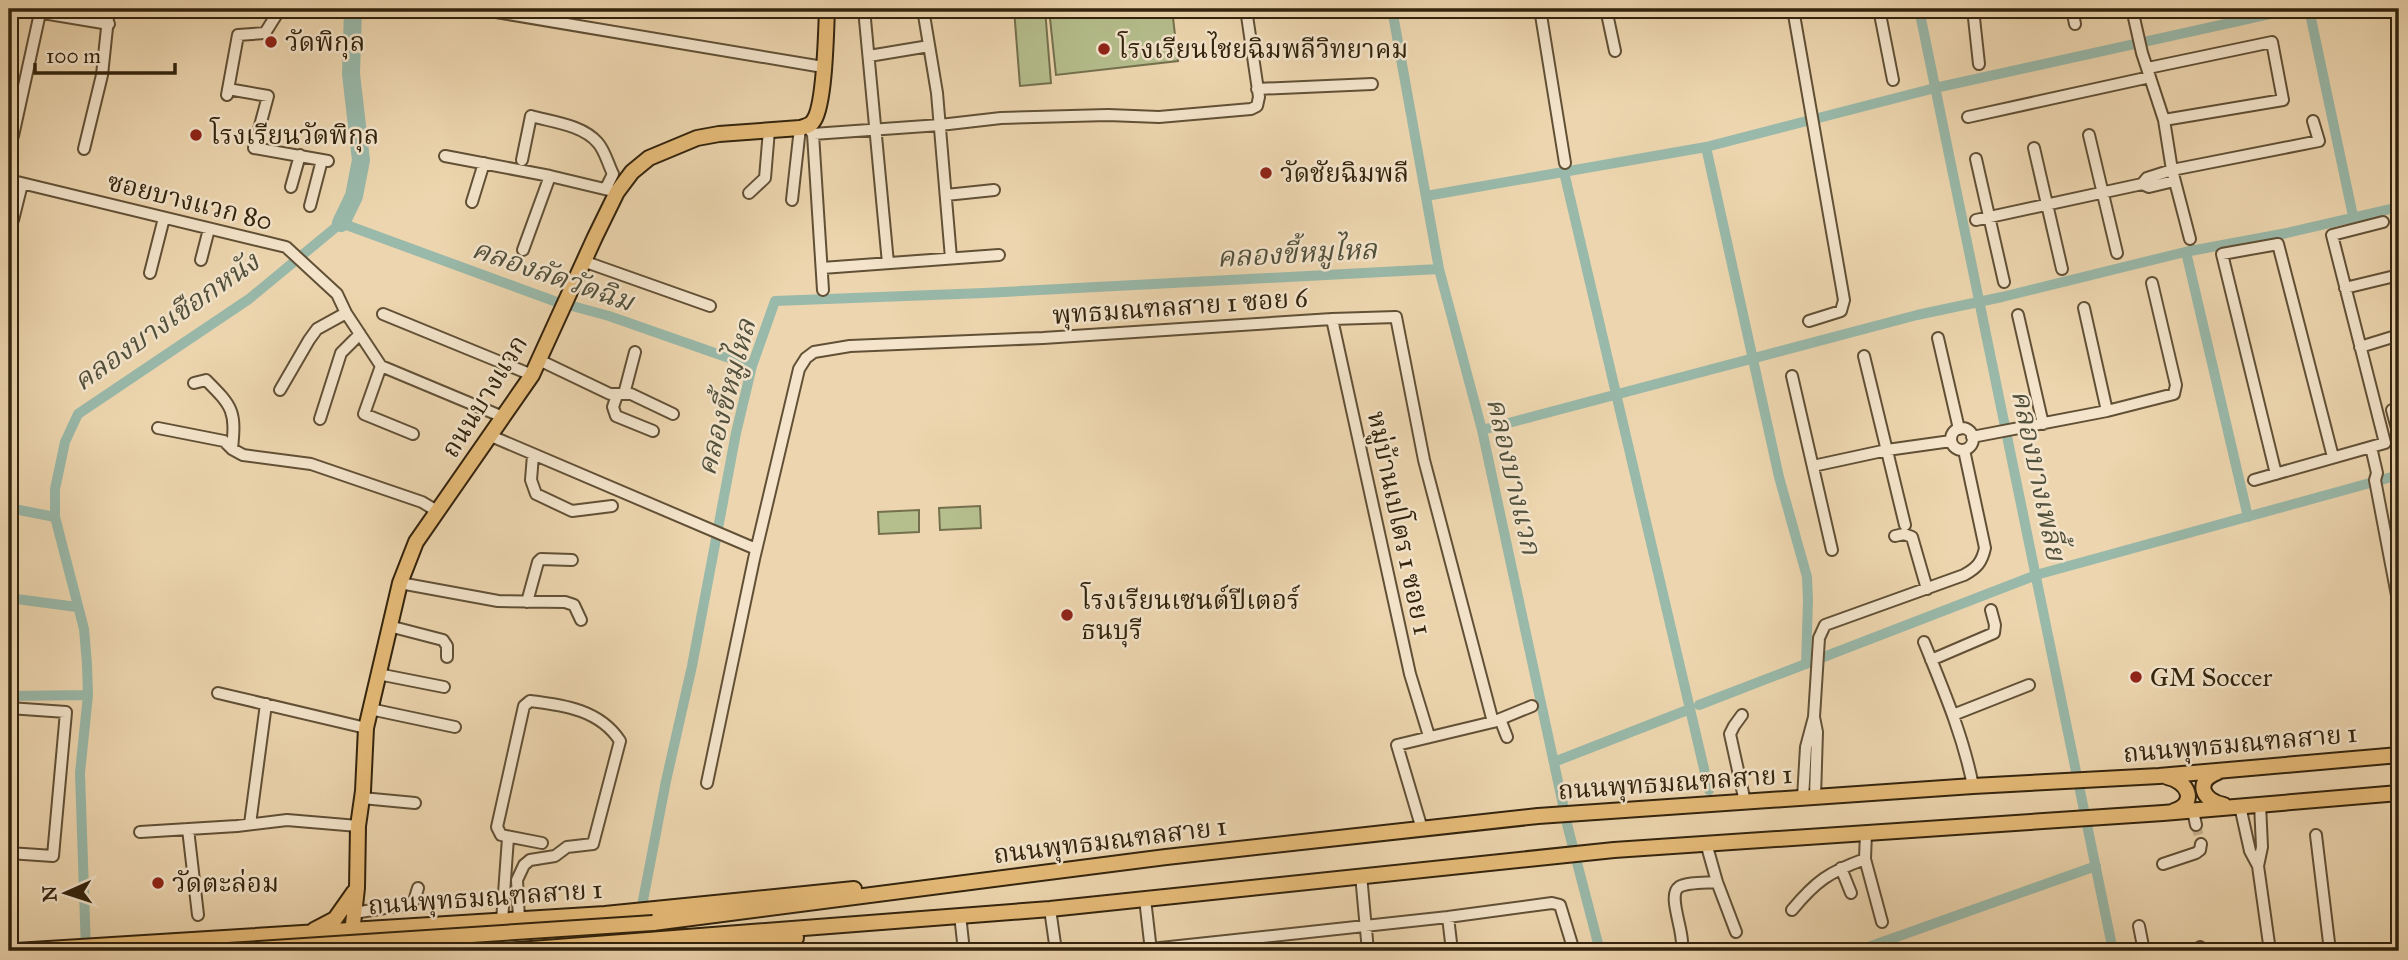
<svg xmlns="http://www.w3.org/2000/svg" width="2408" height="960" font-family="'IM FELL Great Primer','Noto Serif Thai',serif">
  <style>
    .green { fill: #b5be8d; stroke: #74704d; stroke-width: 2 }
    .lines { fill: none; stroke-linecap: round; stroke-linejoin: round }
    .canal { stroke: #99b9aa; stroke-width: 10 }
    .river { stroke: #99b9aa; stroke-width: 18 }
    .minor-tunnel { stroke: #c8b28f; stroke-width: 10; stroke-dasharray: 10 5; stroke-linecap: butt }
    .minor-casing { stroke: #615036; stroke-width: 14 }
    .major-casing { stroke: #32230d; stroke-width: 18 }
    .minor { stroke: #f3e4cb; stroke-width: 10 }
    .major { stroke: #e6bb78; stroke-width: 14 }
    .major-bridge-casing { stroke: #32230d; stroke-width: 18; stroke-linecap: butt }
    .major-bridge { stroke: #e6bb78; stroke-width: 14 }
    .poi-dot { fill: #8f2418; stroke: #f3e4cb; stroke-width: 2.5 }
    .labels { text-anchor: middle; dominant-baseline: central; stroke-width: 5; stroke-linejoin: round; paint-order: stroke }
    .poi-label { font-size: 26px; fill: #32230d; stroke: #f3e4cb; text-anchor: start }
    .street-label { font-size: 26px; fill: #32230d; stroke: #f3e4cb }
    .water-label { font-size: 28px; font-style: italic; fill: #51503c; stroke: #f3e4cb }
  </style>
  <rect width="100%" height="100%" fill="#edd6af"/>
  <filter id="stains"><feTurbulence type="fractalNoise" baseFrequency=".00286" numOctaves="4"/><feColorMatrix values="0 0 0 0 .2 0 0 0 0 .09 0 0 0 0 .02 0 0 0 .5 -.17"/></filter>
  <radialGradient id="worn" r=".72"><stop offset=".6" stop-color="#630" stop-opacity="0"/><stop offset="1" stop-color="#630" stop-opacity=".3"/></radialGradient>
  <path class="green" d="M 1014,9 L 1045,9 L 1051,83 L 1020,86 Z
    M 1049,9 L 1172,9 L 1178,61 L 1056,75 Z
    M 980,506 L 981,528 L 940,530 L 939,508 Z
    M 919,510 L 919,532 L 879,534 L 878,512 Z"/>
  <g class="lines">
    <path class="canal" d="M 1392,9 L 1439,269 L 1482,430 L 1568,828 L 1600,951
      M 1919,9 L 2113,951
      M 2309,9 L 2353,216
      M 1706,147 L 1779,477 L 1807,577 L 1808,601 L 1806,664
      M 1564,172 L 1709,790
      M 1426,196 L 1706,147 L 1935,88 L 2293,9
      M 2186,252 L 2248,517
      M 1482,430 L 1917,315 L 2002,297 L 2185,252 L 2287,233 L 2399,207
      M 9,508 L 55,517
      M 9,598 L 77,607
      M 9,696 L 88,695
      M 1699,705 L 2036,575 L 2399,475
      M 1554,762 L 1690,709
      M 640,916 L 666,781 L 692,666 L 736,433 L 752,366 L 775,301 L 984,293 L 1439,269
      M 86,951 L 80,773 L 88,695 L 87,664 L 84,629 L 55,517 L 55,489 L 65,442 L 78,414 L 249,299 L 341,223 L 554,301 L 609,316 L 752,366
      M 1857,951 L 2096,866"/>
    <path class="river" d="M 341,223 L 354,196 L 361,160 L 351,74 L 353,9"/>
    <path class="minor-tunnel" d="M 2196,825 L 2201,844"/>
    <defs>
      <path id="minor" d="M 19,9 L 109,24
        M 478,9 L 823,67
        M 864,9 L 888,263
        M 923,9 L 937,93 L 951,258
        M 1540,9 L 1565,163
        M 1606,9 L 1615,51
        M 1793,9 L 1844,300 L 1841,311 L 1809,321
        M 1879,9 L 1893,80
        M 1973,9 L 1979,64
        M 2072,9 L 2075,24
        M 2132,9 L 2142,53 L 2164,120 L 2172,170 L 2190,239
        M 869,56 L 929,46
        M 2148,68 L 2272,42 L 2283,100 L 2164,120
        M 228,89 L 268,96 L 254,148 L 328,161
        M 1257,89 L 1372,84
        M 227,95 L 238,35 L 265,33 L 280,9
        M 1968,117 L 2150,77
        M 807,126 L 813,134 L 940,125 L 1001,118 L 1108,115 L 1159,117 L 1251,109 L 1257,106 L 1259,97 L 1246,9
        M 813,134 L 823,290
        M 2089,135 L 2117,253
        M 13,136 L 40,13
        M 2034,148 L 2062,269
        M 84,149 L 102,75 L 109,9
        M 445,156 L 550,176 L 617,192
        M 1976,159 L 2004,282
        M 522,160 L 531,116 C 553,122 583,125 598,143 C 605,151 608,164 613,174 L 606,188
        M 9,180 L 286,247 L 337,294 L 346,313 L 381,366 L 503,417
        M 2142,184 L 2147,178 L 2172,170 L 2319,141 L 2313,121
        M 291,187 L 300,155
        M 749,193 L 765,178 L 769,130
        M 946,195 L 994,190
        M 792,200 L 800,128
        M 472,202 L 484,163
        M 310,206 L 322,160
        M 13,220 L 22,184
        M 1976,220 L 2142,184 L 2149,187 L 2174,181
        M 523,250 L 550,176
        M 201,260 L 209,229
        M 583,261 L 710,306
        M 822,268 L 999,255
        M 150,273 L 164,218
        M 2345,288 L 2399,275
        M 2084,308 L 2107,411
        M 383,314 L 532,375
        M 2018,315 L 2043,424
        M 1332,319 L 1410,674 L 1429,736
        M 1938,338 L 1959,429
        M 2360,347 L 2399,335
        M 1864,356 L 1905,525
        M 539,360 L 610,394 L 631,394 L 673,414
        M 381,366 L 364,414 L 413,434
        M 1792,376 L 1832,550
        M 194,383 L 206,380 C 233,407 236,411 232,449
        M 280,390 L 309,340 L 317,329 L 346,313
        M 624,394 L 635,352
        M 617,395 L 613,407 L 616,416 L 653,431
        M 2392,410 L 2399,436
        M 320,419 L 341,353 L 360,334
        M 158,428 L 224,441 L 232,449 L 243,455 L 311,464 L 422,502 L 437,511
        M1951 439a11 11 0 1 1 22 0a11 11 0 1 1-22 0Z
        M 491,436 L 756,549
        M 1972,437 L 2107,411 L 2174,394 L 2176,385 L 2152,283
        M 2371,447 L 2377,473 L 2375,480 L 2399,606
        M 533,455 L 531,480 L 536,494 L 572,511 L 612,506
        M 1813,466 L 1887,450 L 1951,441
        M 2276,474 L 2222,254 L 2278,244 L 2333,457
        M 2254,480 L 2385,443 L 2332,235 L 2383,222
        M 1895,536 L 1904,534 L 1912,537 L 1927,589
        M 400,583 L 498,601 L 565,602 L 574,605 L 581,620
        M 527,602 L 538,562 L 541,559 L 572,560
        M 389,626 L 443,640 L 447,646 L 447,657
        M 1924,642 C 1943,689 1963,735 1973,786
        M 1931,660 L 1994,633 L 1995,625 L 1991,610
        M 378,674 L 444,687
        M 218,693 L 366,728
        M 9,708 L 66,712 L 53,856 L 9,853
        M 370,709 L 455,727
        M 1742,715 L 1734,726 L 1730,734 L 1745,802
        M 1953,715 L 2029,685
        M 1814,717 L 1817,732 L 1815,797
        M 1500,719 L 1507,737
        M 707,783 L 754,559 L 799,369 L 806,358 L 814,352 L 850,346 L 1043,338 L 1332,319 L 1396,317 L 1424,460 L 1493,722
        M 362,798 L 415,803
        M 1803,798 L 1806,747 L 1814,717 L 1819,638 L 1825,625 L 1964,575 C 1977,568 1982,562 1985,548 L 1964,450
        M 2240,806 L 2250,851 L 2258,866 L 2270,951
        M 2193,811 L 2196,825
        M 250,824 L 266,704
        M 188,829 L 198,915
        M 1422,829 L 1397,745 L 1493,722 L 1532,706
        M 140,832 L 237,826 L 287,820 L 358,826
        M 2316,835 L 2330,951
        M 1706,843 L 1717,882 L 1736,932
        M 1865,859 L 1882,922
        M 2163,864 L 2196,853 L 2200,850 L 2201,844
        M 2258,866 L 2262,847 L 2260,804
        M 1841,868 L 1851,893
        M 1361,875 L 1368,951
        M 1145,899 L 1151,951
        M 1050,909 L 1056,951
        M 1792,910 C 1816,881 1829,872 1865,859 L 1866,832
        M 354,913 L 409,904 L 414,901 L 418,888
        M 960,915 L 964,951
        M 1448,917 L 1452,951
        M 519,919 L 517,880 L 524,865 L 530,860 L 555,856 L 567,847 L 593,844 L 620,741 C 600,710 564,705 530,701 L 524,706 L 497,827 L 501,835 L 542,843
        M 502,921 L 508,838
        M 2139,926 L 2144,951
        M 2200,947 L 2201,951
        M 1151,949 L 1448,917 L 1552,903 L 1560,905 L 1574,951
        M 1681,951 C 1687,936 1666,896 1679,887 C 1687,882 1706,883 1717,882"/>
      <path id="major" d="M 2218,772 C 2194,781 2202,801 2224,805
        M 2167,777 C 2188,781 2198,803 2174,811
        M 653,923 L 1166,857 L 1538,816 L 1973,786 L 2159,776 L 2399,755
        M 314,930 L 335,919 L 354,892
        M 16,951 L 605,914 L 854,889
        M 350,951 L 357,888 L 358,826 L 363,791 L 366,728 L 400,583 L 416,542 L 532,375 L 595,237 L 617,192 L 632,172 L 649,158 L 697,138 L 719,134 L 800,128 C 806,126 811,126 814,120 C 825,103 826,32 827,9
        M 505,951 L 1050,909 L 1614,850 L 2163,813 L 2399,793
        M 679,951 L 796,938"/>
    </defs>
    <use href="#minor" class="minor-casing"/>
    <use href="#major" class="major-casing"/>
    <use href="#minor" class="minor"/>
    <use href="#major" class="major"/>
    <defs>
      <path id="major-bridge" d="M 228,951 L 653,923"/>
    </defs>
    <use href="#major-bridge" class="major-bridge-casing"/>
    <use href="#major-bridge" class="major-bridge"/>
  </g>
  <g class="poi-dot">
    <circle cx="271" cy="42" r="7"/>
    <circle cx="1104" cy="49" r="7"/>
    <circle cx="196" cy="135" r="7"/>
    <circle cx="1266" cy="173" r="7"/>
    <circle cx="1067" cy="615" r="7"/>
    <circle cx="2136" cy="677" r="7"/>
    <circle cx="158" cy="883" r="7"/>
  </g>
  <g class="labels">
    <g class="poi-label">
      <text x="285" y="42">วัดพิกุล</text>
      <text x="1118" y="49">โรงเรียนไชยฉิมพลีวิทยาคม</text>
      <text x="210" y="135">โรงเรียนวัดพิกุล</text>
      <text x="1280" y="173">วัดชัยฉิมพลี</text>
      <text x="1081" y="600">โรงเรียนเซนต์ปีเตอร์<tspan x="1081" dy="30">ธนบุรี</tspan></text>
      <text x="2150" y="677">GM Soccer</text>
      <text x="172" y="883">วัดตะล่อม</text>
    </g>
    <g class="street-label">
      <text transform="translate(190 201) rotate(14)">ซอยบางแวก 80</text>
      <text transform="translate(1180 306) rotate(-4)">พุทธมณฑลสาย 1 ซอย 6</text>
      <text transform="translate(484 396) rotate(-58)">ถนนบางแวก</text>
      <text transform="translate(1400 523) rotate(78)">หมู่บ้านเปโตร 1 ซอย 1</text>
      <text transform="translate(2240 743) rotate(-5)">ถนนพุทธมณฑลสาย 1</text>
      <text transform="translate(1675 782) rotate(-4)">ถนนพุทธมณฑลสาย 1</text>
      <text transform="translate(1110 840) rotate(-7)">ถนนพุทธมณฑลสาย 1</text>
      <text transform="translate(485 897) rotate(-4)">ถนนพุทธมณฑลสาย 1</text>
    </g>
    <g class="water-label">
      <text transform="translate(1297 253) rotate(-3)">คลองขี้หมูไหล</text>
      <text transform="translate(553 275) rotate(19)">คลองลัดวัดฉิม</text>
      <text transform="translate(166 321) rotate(-35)">คลองบางเชือกหนัง</text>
      <text transform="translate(726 397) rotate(-75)">คลองขี้หมูไหล</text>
      <text transform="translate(2039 475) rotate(78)">คลองบางเพลี้ย</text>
      <text transform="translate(1514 476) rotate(77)">คลองบางแวก</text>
    </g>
  </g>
  <rect width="2408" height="960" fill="none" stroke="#edd6af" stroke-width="35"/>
  <rect x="10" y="10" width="2387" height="939" fill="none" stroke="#32230d" stroke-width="3.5"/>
  <rect x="18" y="18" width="2373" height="925" fill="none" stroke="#32230d" stroke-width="2"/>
  <g transform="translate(66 893) rotate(267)" stroke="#f3e4cb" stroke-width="5" paint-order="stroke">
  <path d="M0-5L12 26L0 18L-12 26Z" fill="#32230d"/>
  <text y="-10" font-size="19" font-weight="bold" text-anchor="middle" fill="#32230d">N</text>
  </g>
  <path d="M35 63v10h140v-10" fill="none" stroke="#32230d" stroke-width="3.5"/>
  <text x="46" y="63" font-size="21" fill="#32230d" stroke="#f3e4cb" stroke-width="5" paint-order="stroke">100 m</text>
  <rect width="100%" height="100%" filter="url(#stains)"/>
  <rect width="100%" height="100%" fill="url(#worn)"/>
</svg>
